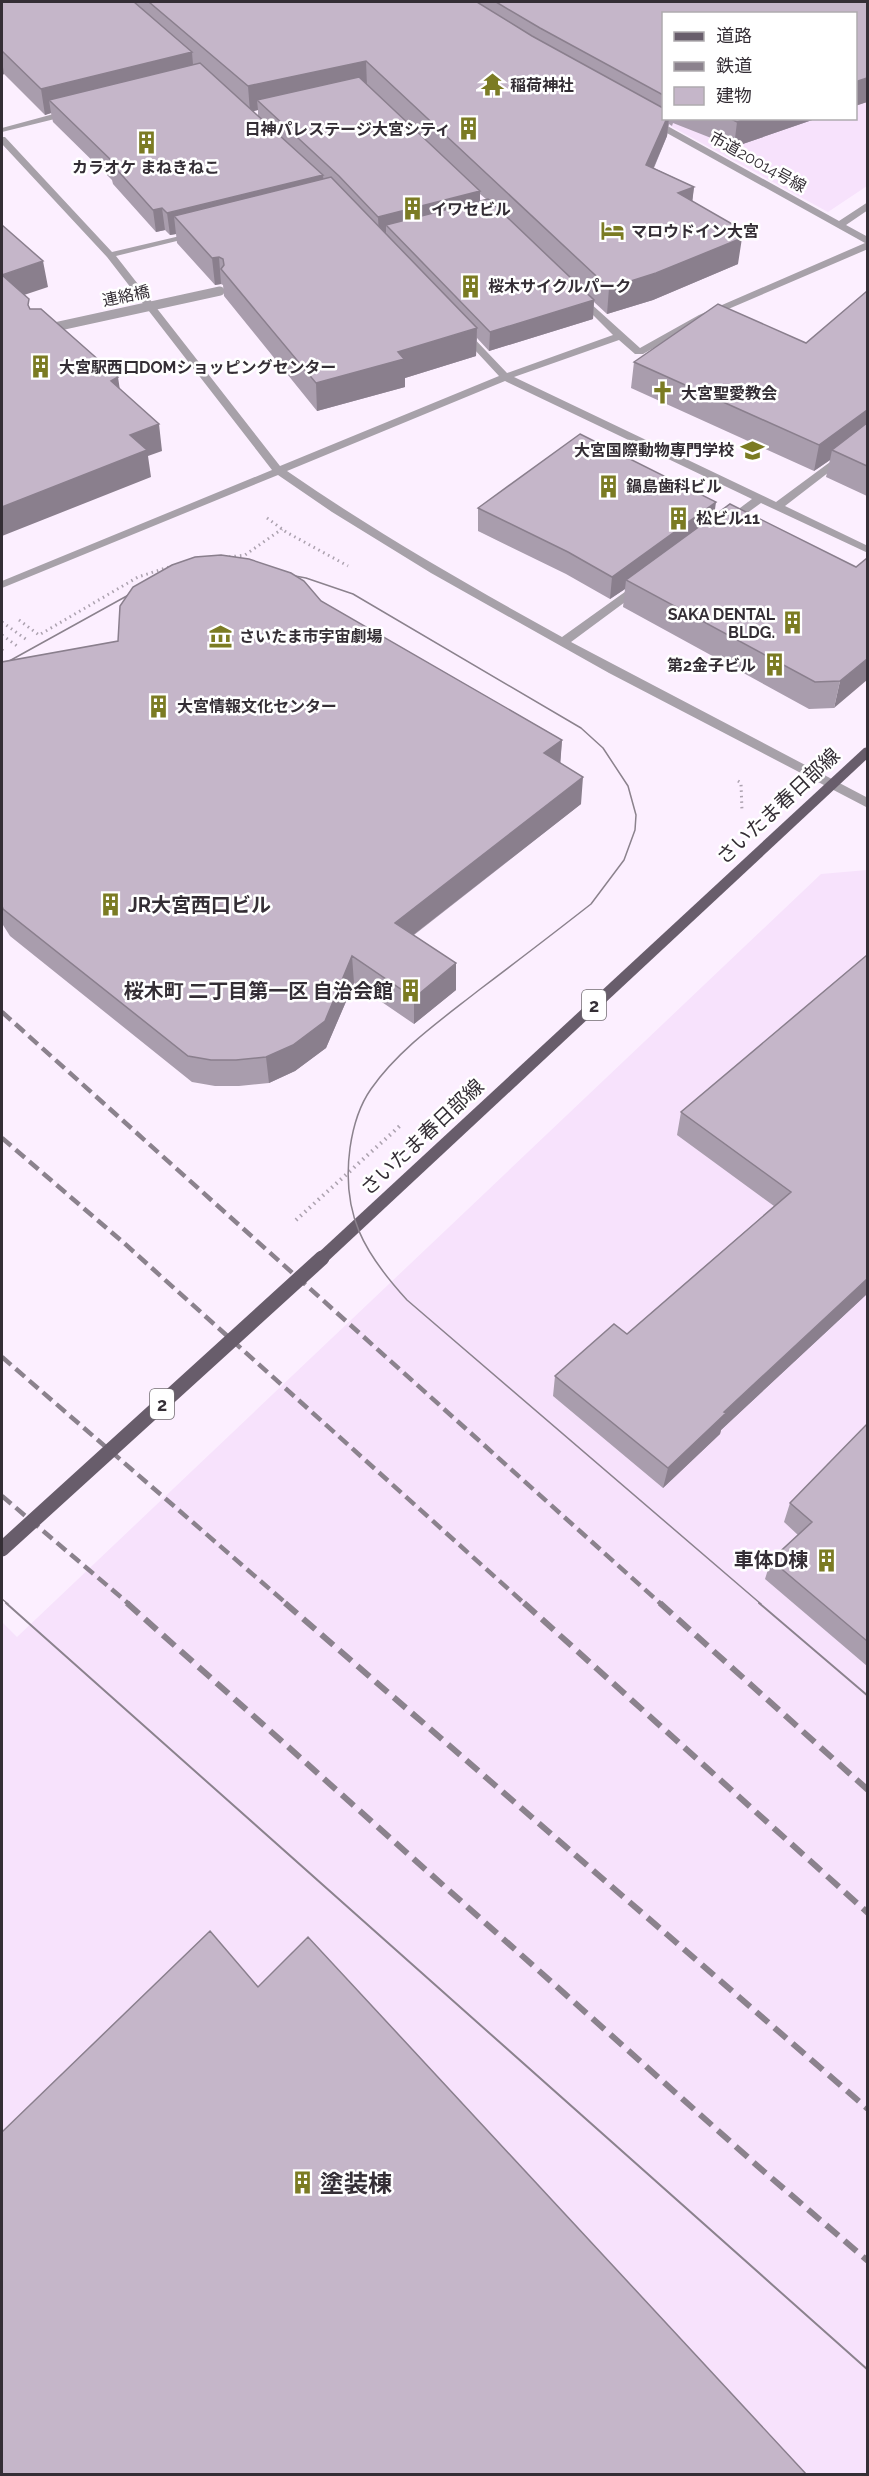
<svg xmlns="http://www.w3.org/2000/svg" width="869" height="2476" font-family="Raleway,'Noto Sans JP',sans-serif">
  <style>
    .built { fill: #f7e2fc }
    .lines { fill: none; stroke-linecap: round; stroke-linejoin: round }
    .path-far1 { stroke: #aca2af; stroke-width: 3; stroke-dasharray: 1.5 4; stroke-linecap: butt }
    .path { stroke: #aca2af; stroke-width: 4; stroke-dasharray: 1.5 4.5; stroke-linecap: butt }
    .minor { fill: #a7a1a9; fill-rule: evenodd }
    .major { fill: #685d6b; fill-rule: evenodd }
    .tram-far1 { stroke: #8b828d; stroke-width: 1.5 }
    .tram { stroke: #8b828d; stroke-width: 2 }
    .rail-far1 { stroke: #8b828d; stroke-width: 4.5; stroke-dasharray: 12 6; stroke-linecap: butt }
    .rail { stroke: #8b828d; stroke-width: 6; stroke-dasharray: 16 8; stroke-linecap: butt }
    .minor-bridge { stroke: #a7a1a9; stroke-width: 9 }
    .major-bridge { stroke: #685d6b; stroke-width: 15 }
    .wall { fill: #a99dad; fill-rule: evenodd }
    .shaded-wall { fill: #8a7f8d }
    .building { fill: #c5b6c9; stroke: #8a7f8d; stroke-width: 1.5 }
    .labels { text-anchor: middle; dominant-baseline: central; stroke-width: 5; stroke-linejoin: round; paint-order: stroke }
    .far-poi-label { font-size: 16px; font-weight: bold; fill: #342e35; stroke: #fff; text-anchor: start }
    .far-street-label { font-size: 16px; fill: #342e35; stroke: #fff }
    .shield { fill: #fff; stroke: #716d72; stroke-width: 1.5 }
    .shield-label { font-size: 18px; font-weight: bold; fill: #342e35 }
    .street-label { font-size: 20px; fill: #342e35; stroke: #fff }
    .poi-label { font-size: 20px; font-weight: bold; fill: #342e35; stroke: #fff; text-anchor: end }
    .near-poi-label { font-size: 24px; font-weight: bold; fill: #342e35; stroke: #fff; text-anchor: start }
  </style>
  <rect width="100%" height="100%" fill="#fcefff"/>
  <path class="built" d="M 867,2 L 867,186 L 828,212 L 553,62 L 664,118 L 856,118 L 856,14 Z
    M 867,870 L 867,2474 L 2,2474 L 2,1622 L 17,1637 L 821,874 Z"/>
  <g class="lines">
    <path class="path-far1" d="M 267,518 L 286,532 L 348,566
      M 229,557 L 245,555 L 282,529
      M 19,620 L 39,635 L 138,577 L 169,567
      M 2,622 L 27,640
      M 2,635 L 17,646
      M 2,650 L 5,652
      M 738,781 L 741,783 L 742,811"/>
    <path class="path" d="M 296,1220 L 402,1124"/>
    <path class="minor" d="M 72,109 L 76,112 L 75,114 L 2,132 L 2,128 Z
      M 647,118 L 653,118 L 839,221 L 868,202 L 868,210 L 846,225 L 868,237 L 868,249 L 705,319 L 643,354 L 635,354 L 619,340 L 514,377 L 776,502 L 868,434 L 868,442 L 785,506 L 868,546 L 868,553 L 761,503 L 732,524 L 724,524 L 724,520 L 752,499 L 505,381 L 287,471 C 375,532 468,585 562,637 L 636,584 L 644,584 L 644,588 L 571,642 L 868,798 L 868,808 L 609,673 L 431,573 L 332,512 L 278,475 L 2,588 L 2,581 L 272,470 L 107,257 L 2,144 L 2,137 L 5,137 L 112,252 L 197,232 L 197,236 L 116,256 L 280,466 L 499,376 L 461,335 L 461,331 L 467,331 L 507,373 L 613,335 L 576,298 L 576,294 L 579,293 L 640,348 L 699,315 L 865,243 L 647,122 Z"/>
    <path class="major" d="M 868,747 L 868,758 L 327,1262 L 322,1264 L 317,1262 L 314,1258 L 317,1254 L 864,748 Z"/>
    <path class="tram-far1" d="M 279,573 L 306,578 L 353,594 L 581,728 L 603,748 L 628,786 L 636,815 L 635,830 L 624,860 L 591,904 C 554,933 516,962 479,990 C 441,1020 399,1049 371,1089 C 359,1106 353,1127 350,1148 C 341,1214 364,1253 407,1300 L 761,1604
      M 2,665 L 143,587
      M 2,1599 L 8,1604"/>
    <path class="tram" d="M 6,1603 L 868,2370
      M 759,1603 L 868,1696"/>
    <path class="rail-far1" d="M 2,1012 L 661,1604
      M 2,1138 L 124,1243 L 525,1604
      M 2,1357 L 287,1604
      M 2,1496 L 129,1604"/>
    <path class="rail" d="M 127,1603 L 761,2169 L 868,2261
      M 285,1603 L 868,2109
      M 524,1603 L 868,1913
      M 660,1603 L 868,1790"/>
    <path class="minor-bridge" d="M 41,330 L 220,291"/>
    <path class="major-bridge" d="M 2,1549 L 322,1258"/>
  </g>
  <path class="wall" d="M 2,2 L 867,2 L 867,102 L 855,106 L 855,14 L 663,14 L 663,118 L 818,118 L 734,147 L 673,123 L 672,126 L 669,124 L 667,136 L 654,168 L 694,187 L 692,201 L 739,228 L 738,235 L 738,264 L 653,300 L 607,314 L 594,302 L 593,319 L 489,351 L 477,338 L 476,356 L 405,378 L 405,387 L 317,411 L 224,296 L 223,285 L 221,284 L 215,285 L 177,243 L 176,234 L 170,235 L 165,230 L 156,232 L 113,184 L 112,180 L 53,122 L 51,113 L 45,115 L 4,74 L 2,75 ZM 258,110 L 258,116 L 253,111 ZM 480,194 L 486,199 L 480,201 Z
    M 867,291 L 867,496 L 826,477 L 830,460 L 814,471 L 631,388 L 634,362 L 806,343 Z
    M 478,508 L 714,516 L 856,567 L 867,558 L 834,708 L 809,709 L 623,607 L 625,589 L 610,599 L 566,574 L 478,531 Z
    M 321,601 L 562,740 L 560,763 L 581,804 L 414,935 L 456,990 L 414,1024 L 354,983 L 326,1048 L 295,1071 L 269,1083 L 239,1086 L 215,1086 L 192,1082 L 10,936 L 3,925 L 2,920 L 2,662 L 118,641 Z
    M 867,955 L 867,1294 L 721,1430 L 720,1434 L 663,1488 L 553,1396 L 555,1376 L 627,1334 L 774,1206 L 677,1135 L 681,1112 Z
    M 867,1424 L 867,1666 L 765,1579 L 771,1560 L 798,1535 L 784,1522 L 790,1503 Z"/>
  <path class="shaded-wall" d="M 192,52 L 194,77 L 49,100 L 51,113 L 45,115 L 41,89 Z
    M 2,60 L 4,74 L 2,75 Z
    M 366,61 L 367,86 L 257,100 L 258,110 L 250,112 L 248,86 Z
    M 867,78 L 867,102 L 855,106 L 855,82 Z
    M 667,118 L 669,118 L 667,136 L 644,190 L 646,165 Z
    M 747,118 L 818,118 L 734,147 L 737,122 Z
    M 323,175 L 325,197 L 174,216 L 176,234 L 170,235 L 167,213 Z
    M 694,187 L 691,213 L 678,193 Z
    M 480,191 L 480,210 L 386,225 L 386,235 L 379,236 L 378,217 Z
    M 162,208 L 165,230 L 156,232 L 153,210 Z
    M 739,228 L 738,239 L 742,238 L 738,264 L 653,300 L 607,314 L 609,288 Z
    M 219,257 L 221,284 L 215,285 L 212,258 Z
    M 43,261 L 48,287 L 6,301 L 2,275 Z
    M 594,300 L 593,319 L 489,351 L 490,332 Z
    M 477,328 L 476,356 L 405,378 L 405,387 L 317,411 L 316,383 L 398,352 Z
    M 118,377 L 122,404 L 111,381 Z
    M 867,410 L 867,432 L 832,450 L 830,460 L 814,471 L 819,445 Z
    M 159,424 L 162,451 L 148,456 L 151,477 L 2,536 L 2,507 L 130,435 Z
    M 716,502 L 713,524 L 626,580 L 625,589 L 610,599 L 612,577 Z
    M 867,659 L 867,680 L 834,708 L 840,681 Z
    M 562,740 L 560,768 L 544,753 Z
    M 583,777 L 581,804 L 395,949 L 395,923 Z
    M 352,956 L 354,983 L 326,1048 L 295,1071 L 269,1083 L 266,1057 Z
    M 456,963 L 456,990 L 414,1024 L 414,998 Z
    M 867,1279 L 867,1294 L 721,1430 L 720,1434 L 663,1488 L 668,1468 L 724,1412 Z"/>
  <path class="building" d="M 2,2 L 134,2 L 192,52 L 41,89 L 2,51 Z
    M 149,2 L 477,2 L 532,36 L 663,108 L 663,118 L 667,118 L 646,165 L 694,187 L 678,193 L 739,228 L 732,231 L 742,238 L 656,273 L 609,288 L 366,61 L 248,86 Z
    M 496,2 L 867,2 L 867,78 L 855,82 L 855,14 L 663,14 L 663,95 L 540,28 Z
    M 200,63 L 323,175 L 167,213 L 162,208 L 153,210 L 110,162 L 112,161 L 49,100 Z
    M 359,77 L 480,191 L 378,217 L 339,176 L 257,100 Z
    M 729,118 L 747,118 L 737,122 Z
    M 331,177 L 477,328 L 398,352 L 404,359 L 316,383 L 221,269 L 224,265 L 223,259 L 219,257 L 212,258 L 174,216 Z
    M 488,199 L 594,300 L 490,332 L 386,225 Z
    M 2,225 L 43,261 L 2,275 Z
    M 2,275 L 29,299 L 28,305 L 30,309 L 41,309 L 118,377 L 111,381 L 159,424 L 130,435 L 147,450 L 2,507 Z
    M 867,291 L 867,410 L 819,445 L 634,362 L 718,304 L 806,343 Z
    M 867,423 L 867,466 L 832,450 Z
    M 580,434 L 716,502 L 612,577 L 568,552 L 478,508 Z
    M 730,504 L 856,567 L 867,558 L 867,659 L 840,681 L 815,682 L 626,580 Z
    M 221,555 L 249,559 L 291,573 L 304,581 L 321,601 L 562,740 L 544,753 L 583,777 L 395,923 L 456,963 L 414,998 L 352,956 L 325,1021 L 293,1045 L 266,1057 L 236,1060 L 211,1060 L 188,1056 L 3,909 L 2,906 L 2,662 L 118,641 L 120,606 L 133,587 L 172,565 L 195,557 Z
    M 867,955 L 867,1279 L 724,1412 L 726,1413 L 668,1468 L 555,1376 L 614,1324 L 627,1334 L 791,1192 L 681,1112 Z
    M 867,1424 L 867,1641 L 771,1560 L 812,1522 L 790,1503 Z
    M 210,1931 L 258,1987 L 308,1937 L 807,2475 L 2,2475 L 2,2132 Z"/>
  <defs>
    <symbol id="temple-bare" viewBox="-9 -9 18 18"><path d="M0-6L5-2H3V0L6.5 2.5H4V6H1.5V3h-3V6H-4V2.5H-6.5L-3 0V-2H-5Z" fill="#7b7b23" stroke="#fff" stroke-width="2.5" paint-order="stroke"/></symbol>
    <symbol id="building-bare" viewBox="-9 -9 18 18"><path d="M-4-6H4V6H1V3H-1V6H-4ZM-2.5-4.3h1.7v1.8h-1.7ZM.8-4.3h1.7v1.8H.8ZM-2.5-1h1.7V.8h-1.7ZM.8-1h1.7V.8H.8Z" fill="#7b7b23" stroke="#fff" stroke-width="2.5" paint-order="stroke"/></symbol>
    <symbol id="hotel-bare" viewBox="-9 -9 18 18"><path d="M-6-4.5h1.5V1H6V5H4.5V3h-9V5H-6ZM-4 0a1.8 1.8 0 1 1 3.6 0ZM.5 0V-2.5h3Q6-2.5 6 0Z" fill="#7b7b23" stroke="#fff" stroke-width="2.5" paint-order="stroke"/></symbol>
    <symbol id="church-bare" viewBox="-9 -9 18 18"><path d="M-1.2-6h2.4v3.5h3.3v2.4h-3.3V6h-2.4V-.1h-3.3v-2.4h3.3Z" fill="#7b7b23" stroke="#fff" stroke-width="2.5" paint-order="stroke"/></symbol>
    <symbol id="university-bare" viewBox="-9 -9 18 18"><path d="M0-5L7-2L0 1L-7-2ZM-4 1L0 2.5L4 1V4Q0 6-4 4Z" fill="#7b7b23" stroke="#fff" stroke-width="2.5" paint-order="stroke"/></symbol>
    <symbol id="museum-bare" viewBox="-9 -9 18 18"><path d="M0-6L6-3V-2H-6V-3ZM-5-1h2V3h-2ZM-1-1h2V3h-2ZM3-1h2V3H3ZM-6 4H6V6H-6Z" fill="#7b7b23" stroke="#fff" stroke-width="2.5" paint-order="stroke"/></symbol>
  </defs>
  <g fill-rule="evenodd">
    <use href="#temple-bare" x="476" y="68" width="33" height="33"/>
    <use href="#building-bare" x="452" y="112" width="33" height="33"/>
    <use href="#building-bare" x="130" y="126" width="33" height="33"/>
    <use href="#building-bare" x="396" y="192" width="33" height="33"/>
    <use href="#hotel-bare" x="596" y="214" width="33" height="33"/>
    <use href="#building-bare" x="454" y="270" width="33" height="33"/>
    <use href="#building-bare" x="24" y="350" width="33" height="33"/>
    <use href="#church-bare" x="646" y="376" width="33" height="33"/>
    <use href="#university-bare" x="736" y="434" width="33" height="33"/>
    <use href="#building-bare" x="592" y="470" width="33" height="33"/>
    <use href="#building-bare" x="662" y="502" width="33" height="33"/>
    <use href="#building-bare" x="776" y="606" width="33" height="33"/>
    <use href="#museum-bare" x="204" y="620" width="33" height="33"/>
    <use href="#building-bare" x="758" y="648" width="33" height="33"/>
    <use href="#building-bare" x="142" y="690" width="33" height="33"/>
    <use href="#building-bare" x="94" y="888" width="33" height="33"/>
    <use href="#building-bare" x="394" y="974" width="33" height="33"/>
    <use href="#building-bare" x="810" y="1544" width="33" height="33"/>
    <use href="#building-bare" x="286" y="2166" width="33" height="33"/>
  </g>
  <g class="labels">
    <g class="far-poi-label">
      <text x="510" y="85">稲荷神社</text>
      <text x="451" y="129" text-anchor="end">日神パレステージ大宮シティ</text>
      <text x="146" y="167" text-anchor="middle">カラオケ まねきねこ</text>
      <text x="431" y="209">イワセビル</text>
      <text x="631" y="231">マロウドイン大宮</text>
      <text x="488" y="286">桜木サイクルパーク</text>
      <text x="59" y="367">大宮駅西口DOMショッピングセンター</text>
      <text x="681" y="393">大宮聖愛教会</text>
      <text x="734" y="450" text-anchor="end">大宮国際動物専門学校</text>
      <text x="626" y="486">鍋島歯科ビル</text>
      <text x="696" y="518">松ビル11</text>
      <text x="775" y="614" text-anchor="end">SAKA DENTAL<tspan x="775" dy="18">BLDG.</tspan></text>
      <text x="239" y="636">さいたま市宇宙劇場</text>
      <text x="756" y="665" text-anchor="end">第2金子ビル</text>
      <text x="177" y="706">大宮情報文化センター</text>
    </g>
    <g class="far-street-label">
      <text transform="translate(758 162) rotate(29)">市道20014号線</text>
      <text transform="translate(126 296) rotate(-12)">連絡橋</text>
    </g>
    <g class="shield">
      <rect x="582" y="990" width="24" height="30" rx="4.5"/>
      <rect x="150" y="1389" width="24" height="30" rx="4.5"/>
    </g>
    <g class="shield-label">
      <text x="594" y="1005">2</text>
      <text x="162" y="1404">2</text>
    </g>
    <g class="street-label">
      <text transform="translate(778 806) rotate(-43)">さいたま春日部線</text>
      <text transform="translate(422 1137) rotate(-43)">さいたま春日部線</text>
    </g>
    <g class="poi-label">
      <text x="128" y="905" text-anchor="start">JR大宮西口ビル</text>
      <text x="393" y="991">桜木町 二丁目第一区 自治会館</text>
      <text x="808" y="1560">車体D棟</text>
    </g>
    <g class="near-poi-label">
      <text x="320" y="2183">塗装棟</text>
    </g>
  </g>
  <rect width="869" height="2476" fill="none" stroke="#342e35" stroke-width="6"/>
  <rect x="662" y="12" width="195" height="108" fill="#ffffff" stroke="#aeabae" stroke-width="1.5"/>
  <rect x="674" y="32" width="30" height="9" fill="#685d6b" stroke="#aeabae" stroke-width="1.5"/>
  <text x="716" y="42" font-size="18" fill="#342e35">道路</text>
  <rect x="674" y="62" width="30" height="9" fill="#8b828d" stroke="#aeabae" stroke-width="1.5"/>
  <text x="716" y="72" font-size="18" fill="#342e35">鉄道</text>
  <rect x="674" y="87" width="30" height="18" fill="#c5b6c9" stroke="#aeabae" stroke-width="1.5"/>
  <text x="716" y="102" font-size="18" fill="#342e35">建物</text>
</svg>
